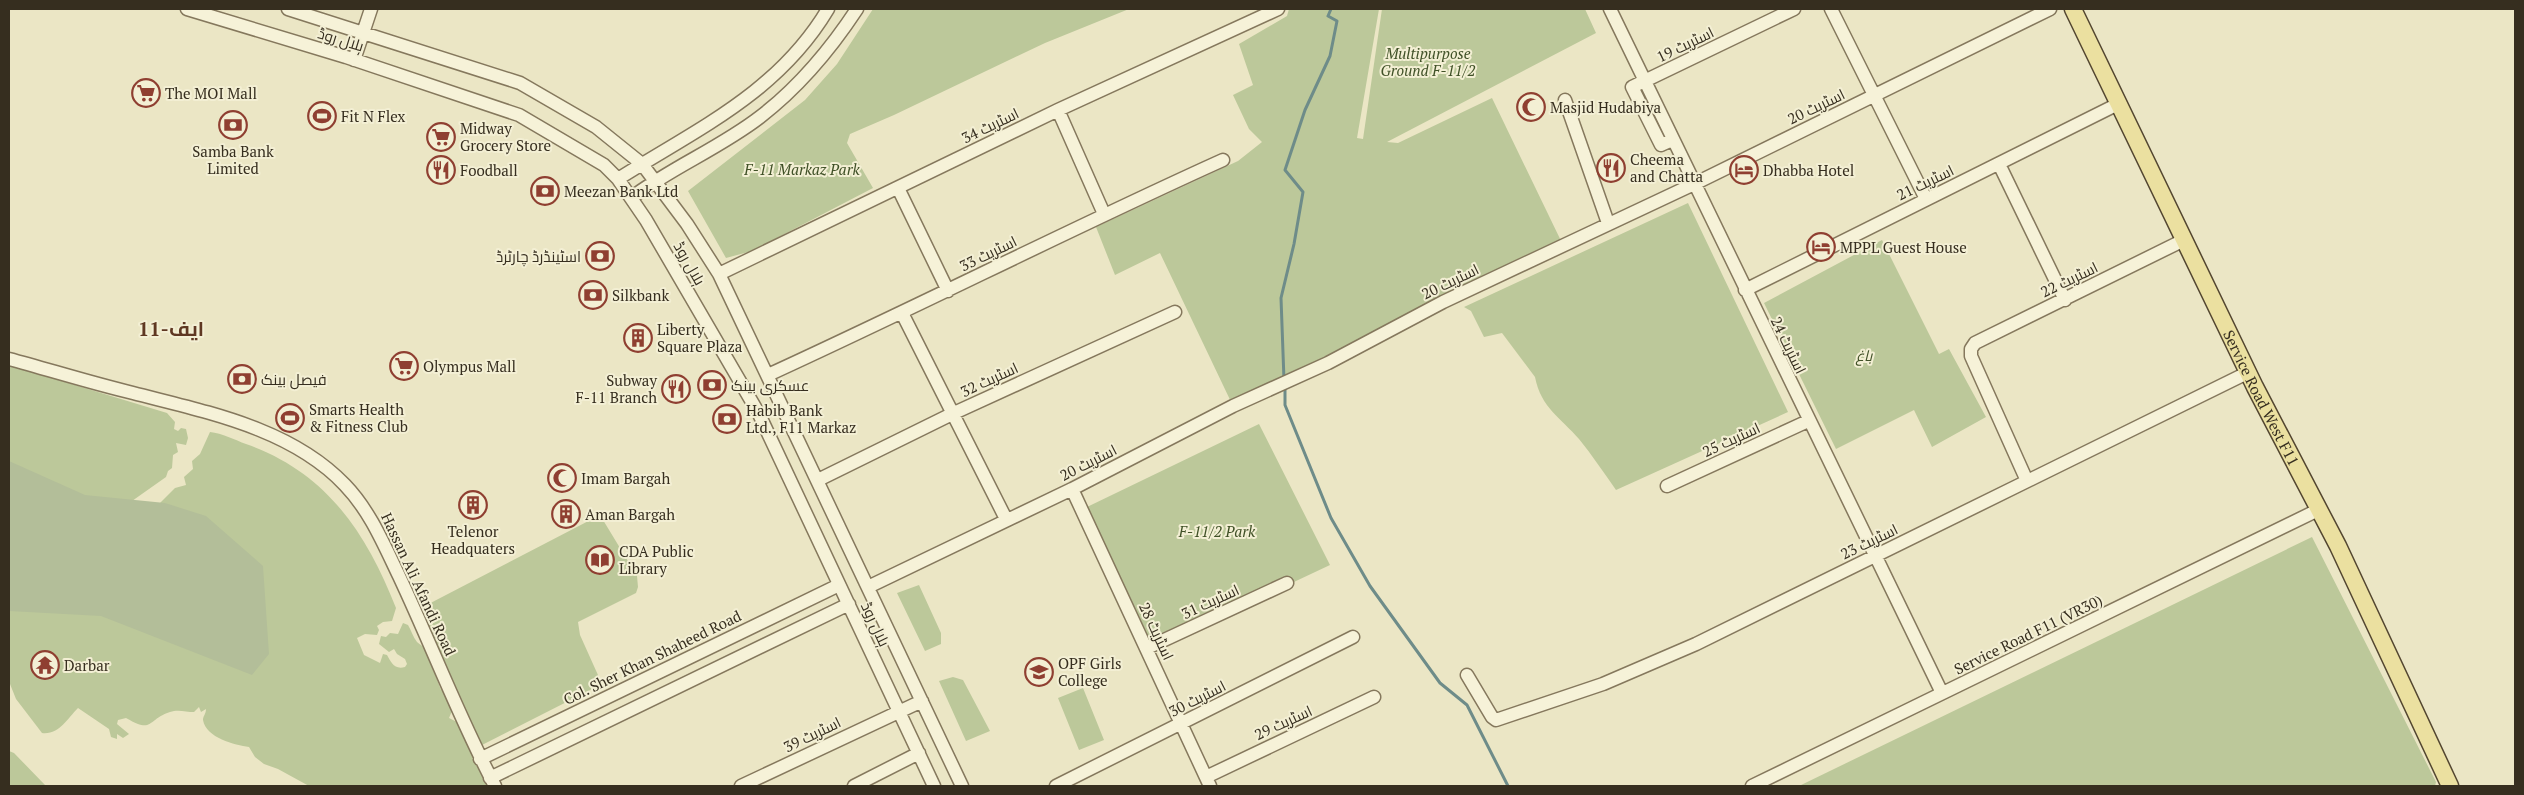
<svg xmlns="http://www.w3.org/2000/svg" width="2524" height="795" font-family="'PT Serif',Cairo,serif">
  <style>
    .green { fill: #bcc89a }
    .cemetery { fill: #b3be99 }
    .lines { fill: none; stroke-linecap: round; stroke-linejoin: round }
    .stream { stroke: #6e8c89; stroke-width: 3 }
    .minor-casing { stroke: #85785d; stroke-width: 15 }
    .major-casing { stroke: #534630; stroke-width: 19 }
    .minor { stroke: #f6f2d8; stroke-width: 12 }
    .major { stroke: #ebe0a0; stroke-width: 16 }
    .labels { text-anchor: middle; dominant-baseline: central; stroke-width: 4; stroke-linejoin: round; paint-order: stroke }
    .street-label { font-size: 15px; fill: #362e1f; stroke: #f3efd4 }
    .park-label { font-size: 15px; font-style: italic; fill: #405127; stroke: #f3efd4 }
    .poi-label { font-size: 15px; fill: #362e1f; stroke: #f3efd4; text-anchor: start }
    .district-label { font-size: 20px; font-weight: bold; fill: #5f3822; stroke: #f3efd4 }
  </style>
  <rect width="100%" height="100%" fill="#ebe6c5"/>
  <path class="green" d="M 873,9 L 1129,9 L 1045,43 L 894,115 L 850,134 L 847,143 L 873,188 L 752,251 L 726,258 L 688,191 L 805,100 L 837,64 Z
    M 1289,9 L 1379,9 L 1357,138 L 1363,139 L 1382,9 L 1585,9 L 1596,33 L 1387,142 L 1398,143 L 1492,98 L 1563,245 L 1233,406 L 1160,253 L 1115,275 L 1096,227 L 1238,161 L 1262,142 L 1249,129 L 1233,95 L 1253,85 L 1239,44 L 1287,16 Z
    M 1688,203 L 1788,412 L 1616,490 C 1604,473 1592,455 1579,439 C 1561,418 1541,408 1535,377 L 1502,333 L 1484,337 L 1471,311 L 1464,307 Z
    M 1882,240 L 1939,354 L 1949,349 L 1986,417 L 1932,447 L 1914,410 L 1836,449 L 1764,303 Z
    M 9,365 L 167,413 L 175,422 L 174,429 L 178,431 L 181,428 L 186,429 L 188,438 L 186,445 L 176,443 L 178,452 L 173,455 L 172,468 L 168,471 L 166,477 L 132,501 L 155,508 L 175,488 L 186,485 L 184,477 L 193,469 L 192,461 L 200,454 L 210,432 C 222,433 235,440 246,444 C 326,472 366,532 396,608 L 392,621 L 383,622 L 377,626 L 379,630 L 377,635 L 365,634 L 357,638 L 364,655 L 380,663 L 383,654 L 387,655 C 391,662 394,670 405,667 L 407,664 L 405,659 L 397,654 L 394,649 L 389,652 L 379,644 L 381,636 L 386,637 L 390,633 L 398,634 L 403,623 L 408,625 C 411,630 413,637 417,642 C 420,645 425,647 426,650 C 430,664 436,676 441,690 L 445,691 L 452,711 L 449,718 L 461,724 L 491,786 L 309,786 L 278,769 L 264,764 L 255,757 L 249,747 C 235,745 206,738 203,720 C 203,716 206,714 206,709 L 201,712 L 199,707 L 194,712 C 186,712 178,709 170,712 C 146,720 154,734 126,718 L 118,720 L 117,724 L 129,734 L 123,738 L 117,734 L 117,739 L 111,737 L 109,729 L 78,708 C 67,719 59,735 42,733 L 16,699 L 10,684 Z
    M 1259,424 L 1330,565 L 1154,648 L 1087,507 Z
    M 600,515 L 637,576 L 638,587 L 636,593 L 578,622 L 580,635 L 602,684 L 482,745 L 419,609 Z
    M 2312,537 L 2436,782 L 2435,786 L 1799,786 Z
    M 919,585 L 941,633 L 941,644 L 925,651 L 897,593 Z
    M 953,677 L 963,680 L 990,731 L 966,741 L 939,681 Z
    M 1083,688 L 1104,740 L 1079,750 L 1058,698 Z
    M 9,751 L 14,753 L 46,786 L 9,786 Z"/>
  <path class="cemetery" d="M 9,461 L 85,495 L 165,503 L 206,516 L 263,566 L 269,654 L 252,675 L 101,616 L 9,611 Z"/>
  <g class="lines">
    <path class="stream" d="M 1284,380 L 1281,298 L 1294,244 L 1303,192 L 1285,170 L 1305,110 L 1330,56 L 1337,21 L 1328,16 L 1331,9
      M 1285,386 L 1285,405 L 1331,518 L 1370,586 L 1440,683 L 1467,705 L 1508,786"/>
    <defs>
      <path id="minor" d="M 187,9 L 346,57 L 519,115 L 604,165 L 618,179 L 646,220 L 759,414 L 934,786
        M 288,9 L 520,83 L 596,127 L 642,164 L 687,224 L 719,274 L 962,786
        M 1610,9 L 1942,693
        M 1831,9 L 1926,199
        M 354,60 L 371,9
        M 1565,100 L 1608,223
        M 1058,110 L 1104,214
        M 1672,140 L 1661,145 L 1632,87 L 1794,9
        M 1999,164 L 2065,300
        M 618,179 C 697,129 778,93 828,9
        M 898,188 L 948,291
        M 631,198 C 672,167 720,148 760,117 C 799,87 830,50 857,9
        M 719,274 L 1058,110 L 1278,9
        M 1745,290 L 2118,104
        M 902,313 L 1006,519
        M 9,359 C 50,370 91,383 133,393 C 206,412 291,428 345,485 C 370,511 384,545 399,576 C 432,646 459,718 495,786
        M 768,375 C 921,305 1070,229 1223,160
        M 818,480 L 954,413 L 1175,312
        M 2027,481 L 1971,356 L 1971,349 L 1975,343 L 2184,240
        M 1667,486 L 1808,421
        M 1072,489 L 1210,786
        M 868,587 L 1072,489 L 1233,406 L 1328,363 L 1443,302 L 1694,184 L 2050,9
        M 1147,648 L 1287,583
        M 1467,675 L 1492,717 L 1496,720 L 1603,684 L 1696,644 L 2249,372
        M 480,759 L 839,585
        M 1206,777 L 1374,697
        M 490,778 L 849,604
        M 741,786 L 922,701
        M 854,786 L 919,753
        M 1056,786 L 1353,637
        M 1752,786 L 2318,510"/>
      <g id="major">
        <path id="s1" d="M 2073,9 L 2255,387 L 2338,546 L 2450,786"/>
      </g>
    </defs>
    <use href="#minor" class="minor-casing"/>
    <use href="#major" class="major-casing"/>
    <use href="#minor" class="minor"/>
    <use href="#major" class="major"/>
  </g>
  <defs>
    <symbol id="supermarket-ring" viewBox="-11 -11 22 22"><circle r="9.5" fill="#f3efd4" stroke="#8f3f31" stroke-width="1.5"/><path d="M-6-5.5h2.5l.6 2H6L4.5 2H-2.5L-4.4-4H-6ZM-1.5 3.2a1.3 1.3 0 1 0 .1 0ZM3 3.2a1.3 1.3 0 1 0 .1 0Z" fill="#8f3f31"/></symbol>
    <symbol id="mosque-ring" viewBox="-11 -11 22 22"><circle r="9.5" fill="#f3efd4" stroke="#8f3f31" stroke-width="1.5"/><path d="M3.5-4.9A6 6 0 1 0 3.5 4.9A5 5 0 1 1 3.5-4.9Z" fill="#8f3f31"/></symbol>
    <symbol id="stadium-ring" viewBox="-11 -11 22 22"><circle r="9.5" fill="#f3efd4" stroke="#8f3f31" stroke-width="1.5"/><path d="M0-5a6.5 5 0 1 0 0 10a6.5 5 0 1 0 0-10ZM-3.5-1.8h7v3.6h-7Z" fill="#8f3f31"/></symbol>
    <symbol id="bank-ring" viewBox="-11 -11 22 22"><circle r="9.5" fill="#f3efd4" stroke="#8f3f31" stroke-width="1.5"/><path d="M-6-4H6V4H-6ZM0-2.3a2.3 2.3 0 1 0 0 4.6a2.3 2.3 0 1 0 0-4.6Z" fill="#8f3f31"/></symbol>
    <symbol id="restaurant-ring" viewBox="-11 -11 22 22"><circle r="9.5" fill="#f3efd4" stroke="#8f3f31" stroke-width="1.5"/><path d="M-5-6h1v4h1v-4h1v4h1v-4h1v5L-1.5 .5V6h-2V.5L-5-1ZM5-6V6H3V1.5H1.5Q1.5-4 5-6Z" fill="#8f3f31"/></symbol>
    <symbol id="hotel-ring" viewBox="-11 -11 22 22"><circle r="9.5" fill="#f3efd4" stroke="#8f3f31" stroke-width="1.5"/><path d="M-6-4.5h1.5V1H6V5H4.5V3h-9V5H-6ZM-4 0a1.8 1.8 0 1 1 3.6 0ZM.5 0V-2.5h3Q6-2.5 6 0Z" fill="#8f3f31"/></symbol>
    <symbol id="building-ring" viewBox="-11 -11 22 22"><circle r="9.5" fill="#f3efd4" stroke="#8f3f31" stroke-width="1.5"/><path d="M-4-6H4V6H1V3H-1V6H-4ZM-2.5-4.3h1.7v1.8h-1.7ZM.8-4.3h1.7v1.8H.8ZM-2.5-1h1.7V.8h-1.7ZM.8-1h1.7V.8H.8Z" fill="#8f3f31"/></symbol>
    <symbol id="library-ring" viewBox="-11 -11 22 22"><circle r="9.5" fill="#f3efd4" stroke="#8f3f31" stroke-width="1.5"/><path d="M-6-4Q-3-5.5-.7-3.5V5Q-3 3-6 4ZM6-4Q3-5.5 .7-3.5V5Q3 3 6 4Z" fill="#8f3f31"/></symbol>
    <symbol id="temple-ring" viewBox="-11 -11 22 22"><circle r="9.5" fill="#f3efd4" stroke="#8f3f31" stroke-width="1.5"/><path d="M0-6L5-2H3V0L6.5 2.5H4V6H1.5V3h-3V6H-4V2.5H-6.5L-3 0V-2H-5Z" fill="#8f3f31"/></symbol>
    <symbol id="university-ring" viewBox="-11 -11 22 22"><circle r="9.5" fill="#f3efd4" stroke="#8f3f31" stroke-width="1.5"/><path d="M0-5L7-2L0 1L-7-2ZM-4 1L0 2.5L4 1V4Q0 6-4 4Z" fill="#8f3f31"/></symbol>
  </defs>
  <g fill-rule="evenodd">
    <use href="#supermarket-ring" x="130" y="77" width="32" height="32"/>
    <use href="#mosque-ring" x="1515" y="91" width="32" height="32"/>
    <use href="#stadium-ring" x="306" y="100" width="32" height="32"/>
    <use href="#bank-ring" x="217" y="109" width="32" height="32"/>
    <use href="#supermarket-ring" x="425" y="121" width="32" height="32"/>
    <use href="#restaurant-ring" x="1595" y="152" width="32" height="32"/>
    <use href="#restaurant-ring" x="425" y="154" width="32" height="32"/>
    <use href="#hotel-ring" x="1728" y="154" width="32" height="32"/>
    <use href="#bank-ring" x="529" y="175" width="32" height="32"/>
    <use href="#hotel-ring" x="1805" y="231" width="32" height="32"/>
    <use href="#bank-ring" x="584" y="240" width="32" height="32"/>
    <use href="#bank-ring" x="577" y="279" width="32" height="32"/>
    <use href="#building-ring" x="622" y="322" width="32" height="32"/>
    <use href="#supermarket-ring" x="388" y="350" width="32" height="32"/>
    <use href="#bank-ring" x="226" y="363" width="32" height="32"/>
    <use href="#bank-ring" x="696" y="369" width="32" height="32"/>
    <use href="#restaurant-ring" x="660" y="373" width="32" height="32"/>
    <use href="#stadium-ring" x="274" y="402" width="32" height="32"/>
    <use href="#bank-ring" x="711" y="403" width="32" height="32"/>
    <use href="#mosque-ring" x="546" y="462" width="32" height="32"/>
    <use href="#building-ring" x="457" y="489" width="32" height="32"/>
    <use href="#building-ring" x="550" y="498" width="32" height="32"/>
    <use href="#library-ring" x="584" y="544" width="32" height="32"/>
    <use href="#temple-ring" x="29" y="649" width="32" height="32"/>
    <use href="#university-ring" x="1023" y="656" width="32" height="32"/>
  </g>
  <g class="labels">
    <g class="street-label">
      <text transform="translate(341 39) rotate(17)">ہلال روڈ</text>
      <text transform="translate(1685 44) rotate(-26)">اسٹریٹ 19</text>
      <text transform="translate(1816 106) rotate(-26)">اسٹریٹ 20</text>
      <text transform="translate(990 125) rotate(-26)">اسٹریٹ 34</text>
      <text transform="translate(1925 182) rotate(-26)">اسٹریٹ 21</text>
      <text transform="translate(988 253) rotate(-26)">اسٹریٹ 33</text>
      <text transform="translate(690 263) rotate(60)">ہلال روڈ</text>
      <text transform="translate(2069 279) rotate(-26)">اسٹریٹ 22</text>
      <text transform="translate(1450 281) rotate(-26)">اسٹریٹ 20</text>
      <text transform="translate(1789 345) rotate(64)">اسٹریٹ 24</text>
      <text transform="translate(989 379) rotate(-25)">اسٹریٹ 32</text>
      <text stroke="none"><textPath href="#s1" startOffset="432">Service Road West F11</textPath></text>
      <text transform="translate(1731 439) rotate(-25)">اسٹریٹ 25</text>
      <text transform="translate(1088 462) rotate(-27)">اسٹریٹ 20</text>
      <text transform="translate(1869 541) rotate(-26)">اسٹریٹ 23</text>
      <text transform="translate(419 584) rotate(65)">Hassan Ali Afandi Road</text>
      <text transform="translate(1210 601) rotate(-25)">اسٹریٹ 31</text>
      <text transform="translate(876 624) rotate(65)">ہلال روڈ</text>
      <text transform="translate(1157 631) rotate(65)">اسٹریٹ 28</text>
      <text transform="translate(2028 634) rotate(-26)">Service Road F11 (VR30)</text>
      <text transform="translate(652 657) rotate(-26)">Col. Sher Khan Shaheed Road</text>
      <text transform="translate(1197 698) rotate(-27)">اسٹریٹ 30</text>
      <text transform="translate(1283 722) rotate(-25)">اسٹریٹ 29</text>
      <text transform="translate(812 734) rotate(-26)">اسٹریٹ 39</text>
    </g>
    <g class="park-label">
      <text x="1428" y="53">Multipurpose<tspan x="1428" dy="17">Ground F-11/2</tspan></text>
      <text x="802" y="169">F-11 Markaz Park</text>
      <text x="1864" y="355">باغ</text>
      <text x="1217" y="531">F-11/2 Park</text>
    </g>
    <g class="poi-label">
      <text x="165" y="93">The MOI Mall</text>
      <text x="1550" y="107">Masjid Hudabiya</text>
      <text x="341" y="116">Fit N Flex</text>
      <text x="460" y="128">Midway<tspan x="460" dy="17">Grocery Store</tspan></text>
      <text x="233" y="151" text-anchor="middle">Samba Bank<tspan x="233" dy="17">Limited</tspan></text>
      <text x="1630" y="159">Cheema<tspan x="1630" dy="17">and Chatta</tspan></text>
      <text x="460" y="170">Foodball</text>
      <text x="1763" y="170">Dhabba Hotel</text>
      <text x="564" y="191">Meezan Bank Ltd</text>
      <text x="1840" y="247">MPPL Guest House</text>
      <text x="581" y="256" text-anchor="end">اسٹینڈرڈ چارٹرڈ</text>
      <text x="612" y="295">Silkbank</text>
      <text x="657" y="329">Liberty<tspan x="657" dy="17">Square Plaza</tspan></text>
      <text x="423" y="366">Olympus Mall</text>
      <text x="261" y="379">فیصل بینک</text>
      <text x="657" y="380" text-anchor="end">Subway<tspan x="657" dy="17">F-11 Branch</tspan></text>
      <text x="731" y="385">عسکری بینک</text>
      <text x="309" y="409">Smarts Health<tspan x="309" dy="17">&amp; Fitness Club</tspan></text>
      <text x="746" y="410">Habib Bank<tspan x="746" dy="17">Ltd., F11 Markaz</tspan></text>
      <text x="581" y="478">Imam Bargah</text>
      <text x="585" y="514">Aman Bargah</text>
      <text x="473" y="531" text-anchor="middle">Telenor<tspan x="473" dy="17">Headquaters</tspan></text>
      <text x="619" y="551">CDA Public<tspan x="619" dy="17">Library</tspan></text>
      <text x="1058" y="663">OPF Girls<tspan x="1058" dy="17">College</tspan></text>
      <text x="64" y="665">Darbar</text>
    </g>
    <g class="district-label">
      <text x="171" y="328">ایف-11</text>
    </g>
  </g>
  <rect width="2524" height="795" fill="none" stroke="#362e1f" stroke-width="20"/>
</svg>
